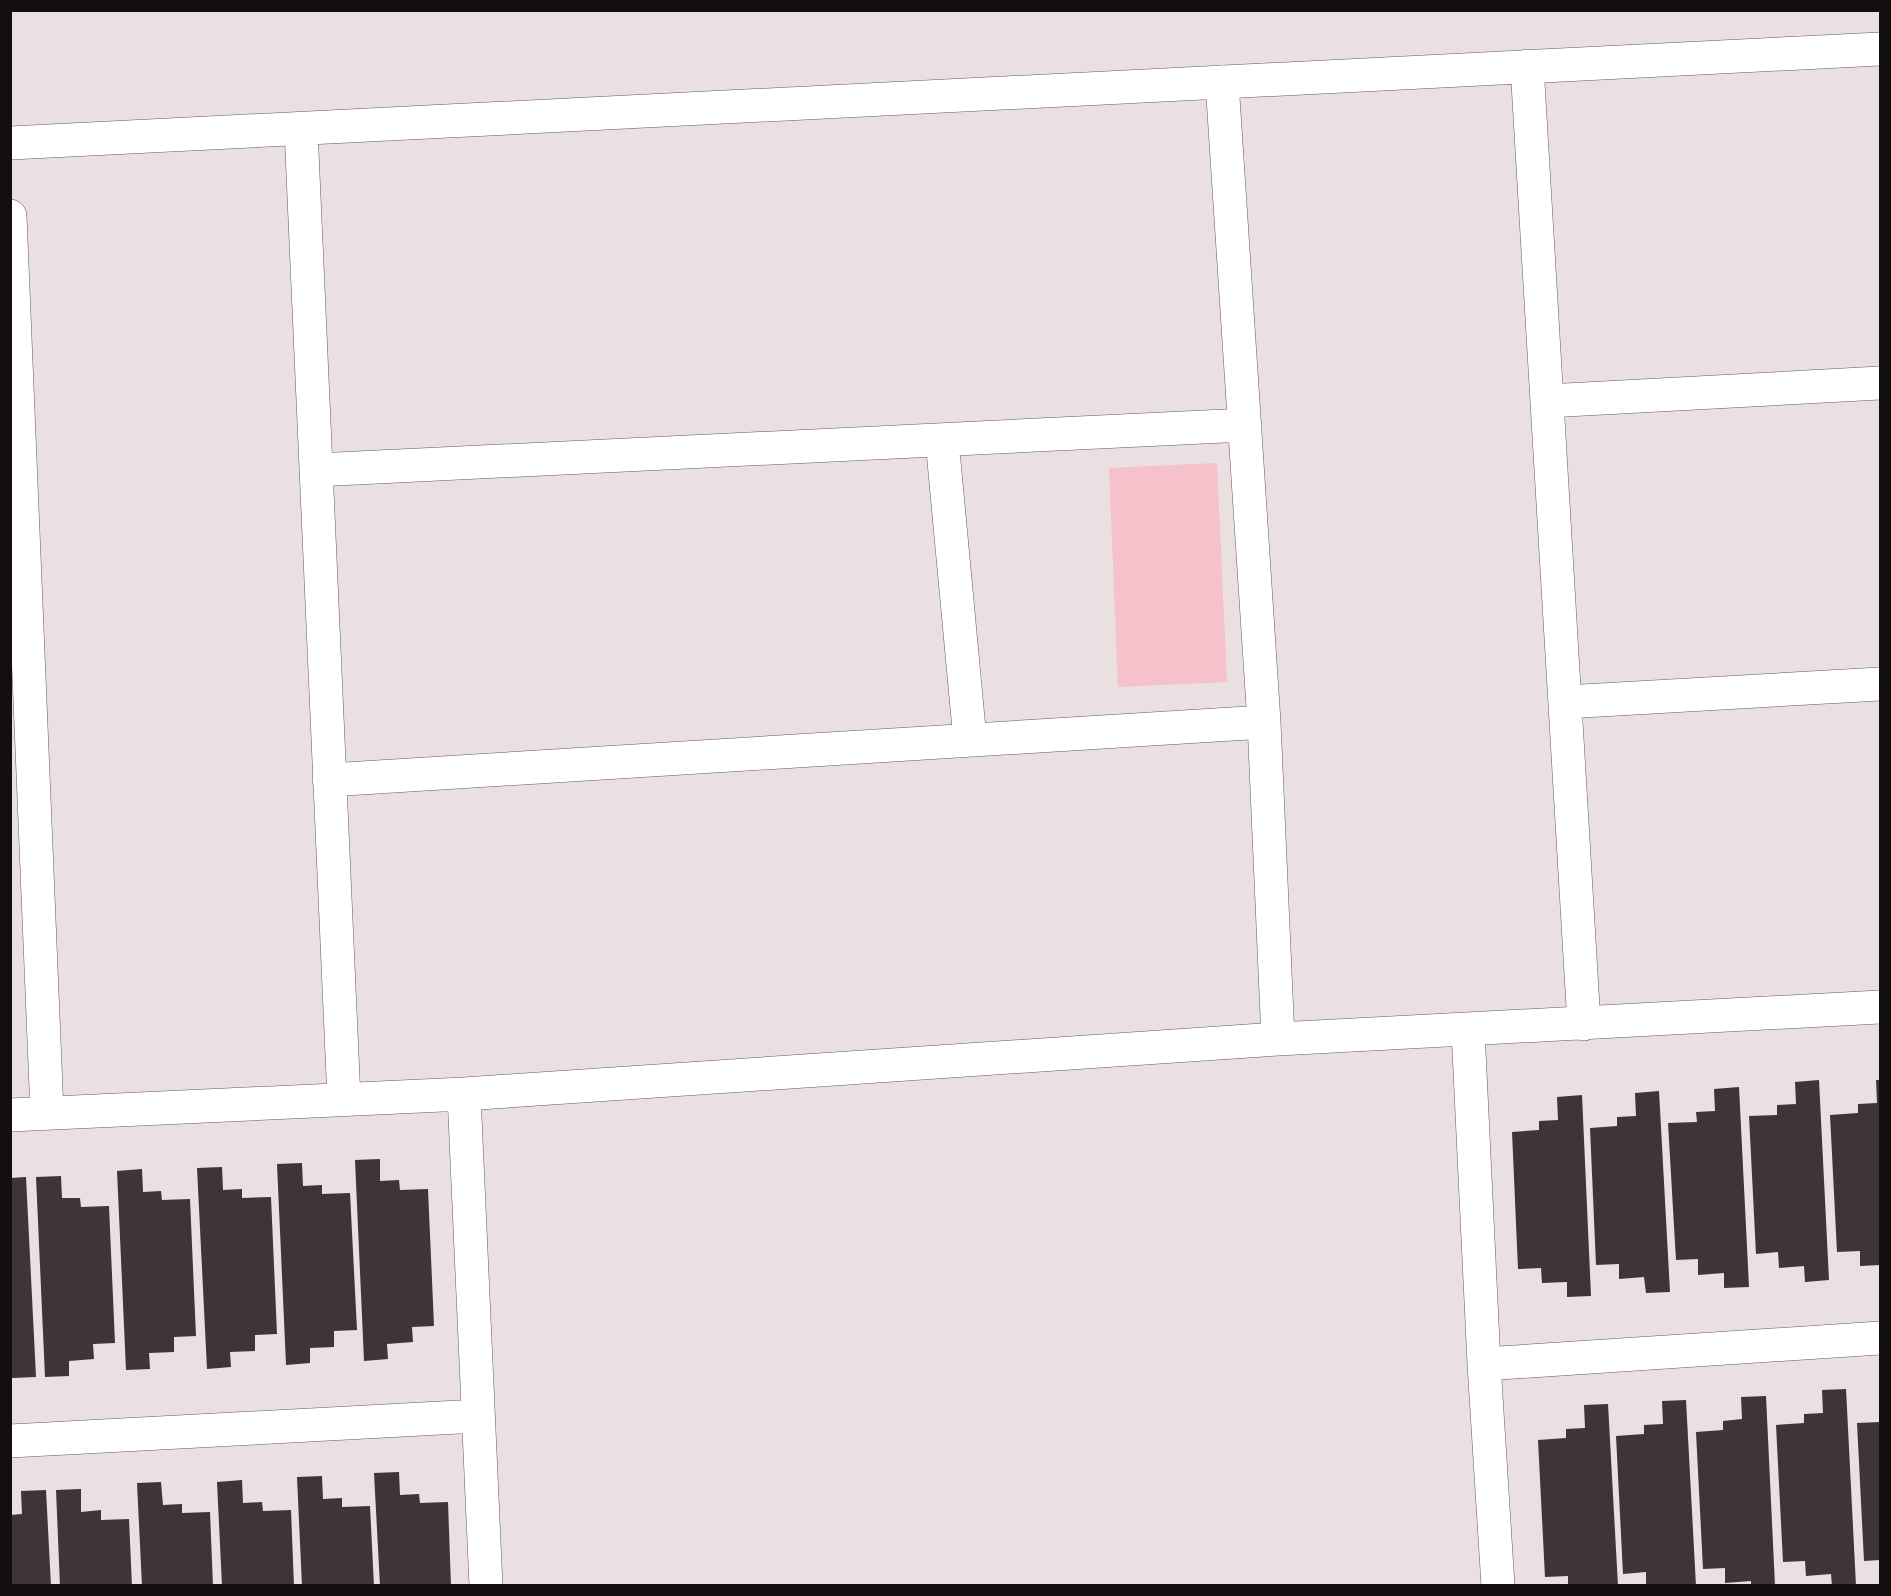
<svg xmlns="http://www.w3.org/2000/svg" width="1891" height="1596" font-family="'Open Sans',sans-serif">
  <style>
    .green { fill: #f6c1ca }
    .building { fill: #3d3536 }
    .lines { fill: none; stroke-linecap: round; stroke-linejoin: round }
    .minor-casing { stroke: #645a5c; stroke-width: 34 }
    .minor { stroke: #fff; stroke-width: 33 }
  </style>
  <rect width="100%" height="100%" fill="#eadfe1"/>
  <path class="green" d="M 1217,463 L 1227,682 L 1118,687 L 1109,468 Z"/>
  <path class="building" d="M 1819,1080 L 1829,1280 L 1805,1282 L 1804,1266 L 1779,1268 L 1778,1252 L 1756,1254 L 1749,1116 L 1777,1115 L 1777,1105 L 1796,1104 L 1795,1082 Z
    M 1876,1080 L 1880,1080 L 1880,1265 L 1860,1266 L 1860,1251 L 1837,1252 L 1830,1115 L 1858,1113 L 1858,1104 L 1877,1103 Z
    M 1739,1087 L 1749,1287 L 1724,1288 L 1724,1273 L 1698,1275 L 1698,1259 L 1676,1260 L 1668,1123 L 1697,1122 L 1696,1112 L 1715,1111 L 1714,1089 Z
    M 1659,1091 L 1670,1292 L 1646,1293 L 1644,1277 L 1619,1279 L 1619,1264 L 1596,1265 L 1590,1128 L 1617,1126 L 1617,1117 L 1636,1116 L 1635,1093 Z
    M 1582,1095 L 1591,1296 L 1567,1297 L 1567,1282 L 1542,1283 L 1541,1268 L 1518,1269 L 1512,1132 L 1539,1130 L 1539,1121 L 1558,1120 L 1557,1097 Z
    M 380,1159 L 380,1181 L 399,1180 L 400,1190 L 428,1189 L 434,1326 L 412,1327 L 413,1342 L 387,1344 L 388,1359 L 364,1361 L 355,1160 Z
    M 302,1163 L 303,1186 L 322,1185 L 322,1194 L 350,1193 L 357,1330 L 334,1331 L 334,1347 L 310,1348 L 310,1363 L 286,1365 L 277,1164 Z
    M 222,1167 L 223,1190 L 242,1189 L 242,1198 L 271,1197 L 277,1334 L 255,1335 L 255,1351 L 230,1352 L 231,1367 L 207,1369 L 197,1168 Z
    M 142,1169 L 143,1192 L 161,1191 L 162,1200 L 190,1199 L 196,1336 L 174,1337 L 174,1352 L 149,1353 L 150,1369 L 126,1370 L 117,1171 Z
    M 61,1176 L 62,1198 L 80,1198 L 81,1207 L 109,1206 L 115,1343 L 93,1344 L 94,1359 L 69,1361 L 69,1376 L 45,1377 L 36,1177 Z
    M 26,1177 L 36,1377 L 12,1378 L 10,1178 Z
    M 1846,1389 L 1856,1586 L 1832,1586 L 1831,1574 L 1806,1576 L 1805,1561 L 1783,1562 L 1776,1425 L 1804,1423 L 1804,1414 L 1823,1413 L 1822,1390 Z
    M 1766,1396 L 1775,1586 L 1751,1586 L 1751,1581 L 1725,1583 L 1725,1568 L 1703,1569 L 1696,1432 L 1723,1430 L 1723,1421 L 1742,1419 L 1741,1397 Z
    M 1686,1400 L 1696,1586 L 1646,1586 L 1646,1572 L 1623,1574 L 1616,1436 L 1644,1434 L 1644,1425 L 1663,1424 L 1662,1401 Z
    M 1608,1404 L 1618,1586 L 1568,1586 L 1568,1576 L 1545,1577 L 1538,1440 L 1566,1438 L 1566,1429 L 1585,1428 L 1584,1405 Z
    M 1880,1422 L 1880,1560 L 1864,1561 L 1857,1423 Z
    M 399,1472 L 400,1495 L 419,1494 L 420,1503 L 448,1502 L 451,1586 L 380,1586 L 374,1473 Z
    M 322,1476 L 323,1499 L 342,1498 L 342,1507 L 370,1506 L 374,1586 L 302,1586 L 297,1477 Z
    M 242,1480 L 243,1503 L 262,1502 L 263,1511 L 291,1510 L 294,1586 L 222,1586 L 217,1482 Z
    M 161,1482 L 163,1505 L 182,1504 L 182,1513 L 210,1512 L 213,1586 L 142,1586 L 137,1483 Z
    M 81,1489 L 81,1512 L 101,1510 L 101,1520 L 129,1519 L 132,1586 L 60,1586 L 56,1490 Z
    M 46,1490 L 51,1586 L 10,1586 L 10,1515 L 22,1514 L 21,1491 Z"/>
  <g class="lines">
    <defs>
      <path id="minor" d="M 1527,66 L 1584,1024
        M 1222,82 L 1264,722 L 1278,1039
        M 301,129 L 344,1100
        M 10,143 L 1880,49
        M 10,216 L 47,1113
        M 1547,401 L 1880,383
        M 942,440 L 970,740
        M 316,470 L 1245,425
        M 1565,702 L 1880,684
        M 329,780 L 1264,722
        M 1468,1030 L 1484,1364 L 1880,1338
        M 464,1094 L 486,1586
        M 10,1115 L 464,1094 L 1278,1039 L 1880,1007
        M 1484,1364 L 1498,1586
        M 10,1441 L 478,1416"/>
    </defs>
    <use href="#minor" class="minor-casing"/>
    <use href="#minor" class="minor"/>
  </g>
  <rect width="1891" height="1596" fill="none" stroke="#130f10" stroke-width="24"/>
</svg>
